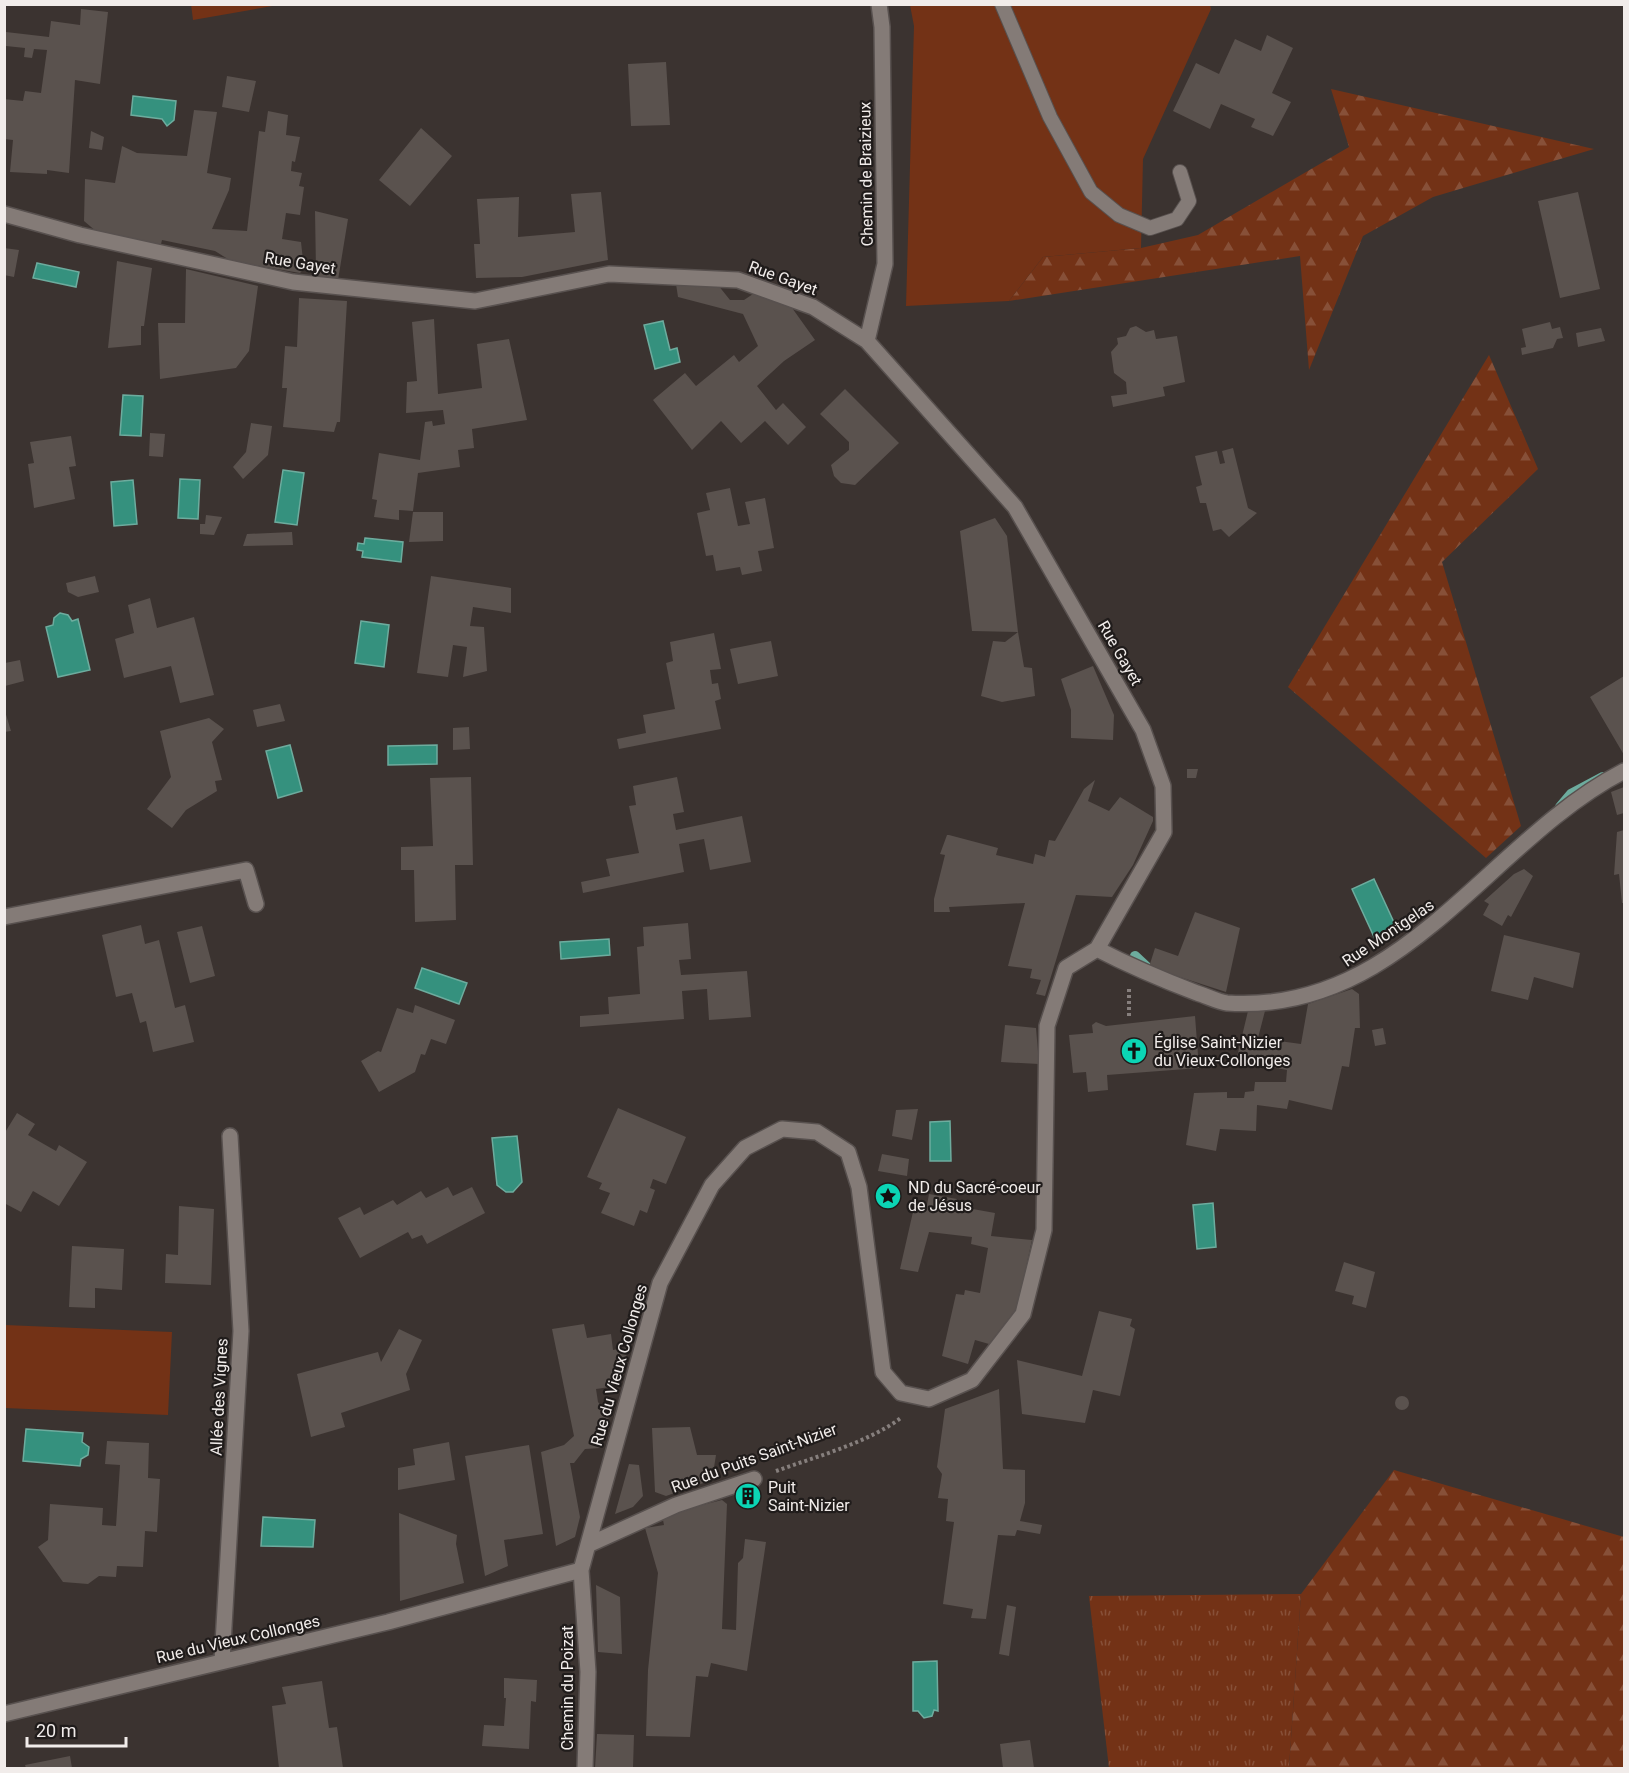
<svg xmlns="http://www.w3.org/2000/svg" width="1629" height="1773" font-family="Roboto,sans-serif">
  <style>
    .grass { fill: url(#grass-tufts) }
    .forest { fill: url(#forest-firs) }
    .green { fill: #733216 }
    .water { fill: #35917e; stroke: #6dac9e; stroke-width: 1.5 }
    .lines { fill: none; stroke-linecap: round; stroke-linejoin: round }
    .stream { stroke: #6dac9e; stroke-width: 10 }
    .building { fill: #5a524e }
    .service-casing { stroke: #58514f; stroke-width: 16 }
    .minor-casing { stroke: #58514f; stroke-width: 18 }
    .path { stroke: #867f7d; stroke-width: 4; stroke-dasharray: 3 3; stroke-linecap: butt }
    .service { stroke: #847b77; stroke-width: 14 }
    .minor { stroke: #847b77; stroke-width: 15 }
    .labels { text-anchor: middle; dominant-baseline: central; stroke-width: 4.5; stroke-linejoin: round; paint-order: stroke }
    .street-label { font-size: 16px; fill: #f1ecea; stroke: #201c1b }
    .poi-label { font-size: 16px; fill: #f1ecea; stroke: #201c1b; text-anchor: start }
  </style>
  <defs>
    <pattern id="grass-tufts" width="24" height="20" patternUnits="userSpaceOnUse" patternTransform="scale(1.5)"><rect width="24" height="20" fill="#733216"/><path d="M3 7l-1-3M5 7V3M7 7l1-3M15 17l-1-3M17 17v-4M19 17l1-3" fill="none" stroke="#875038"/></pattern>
    <pattern id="forest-firs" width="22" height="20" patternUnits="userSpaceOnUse" patternTransform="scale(1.5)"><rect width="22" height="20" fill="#733216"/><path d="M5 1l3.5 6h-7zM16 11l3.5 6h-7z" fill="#875038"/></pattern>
  </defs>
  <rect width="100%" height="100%" fill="#3b3330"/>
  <path class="grass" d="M 1301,1594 L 1289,1768 L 1109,1768 L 1089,1596 Z"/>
  <path class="forest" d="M 1331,89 L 1594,149 L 1433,197 L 1363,236 L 1309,370 L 1300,256 L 1009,301 L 1043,257 L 1141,248 L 1198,235 L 1349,147 Z
    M 1489,355 L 1538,469 L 1442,562 L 1521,826 L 1486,858 L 1288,687 Z
    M 1394,1470 L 1624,1537 L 1624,1768 L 1289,1768 L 1301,1594 Z"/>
  <path class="green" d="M 191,4 L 278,4 L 278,5 L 193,20 Z
    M 910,5 L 1210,5 L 1211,9 L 1143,159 L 1141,248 L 1043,257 L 1009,301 L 906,306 L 914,26 Z
    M 5,1325 L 172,1332 L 168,1415 L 5,1408 Z"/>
  <path class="water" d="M 133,96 L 176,101 L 174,120 L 167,126 L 162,119 L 131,115 Z
    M 37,263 L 79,272 L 76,287 L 33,278 Z
    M 663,321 L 670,350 L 677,348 L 680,362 L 655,369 L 644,325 Z
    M 123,395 L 143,396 L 141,436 L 120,435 Z
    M 283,470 L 304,473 L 297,525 L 275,522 Z
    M 180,479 L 200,480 L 198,519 L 178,518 Z
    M 133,480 L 137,524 L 114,526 L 111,482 Z
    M 365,538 L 403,542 L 401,562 L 362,557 L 363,551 L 357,550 L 358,543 L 364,544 Z
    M 60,613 L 68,615 L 72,621 L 78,619 L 90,670 L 58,677 L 46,627 L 53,625 L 54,618 Z
    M 361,621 L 389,625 L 384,667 L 355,663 Z
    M 290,745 L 302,791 L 278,798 L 266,751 Z
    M 437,745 L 437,764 L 388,765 L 388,746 Z
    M 1374,879 L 1397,929 L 1375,939 L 1352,889 Z
    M 609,939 L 610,955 L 561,959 L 560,942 Z
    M 422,968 L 467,983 L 459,1004 L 415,988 Z
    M 950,1121 L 951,1161 L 930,1161 L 930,1122 Z
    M 517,1136 L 522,1182 L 513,1192 L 506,1192 L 497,1185 L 492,1138 Z
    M 1213,1203 L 1216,1247 L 1197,1249 L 1193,1205 Z
    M 26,1429 L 83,1433 L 82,1442 L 89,1447 L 88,1455 L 81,1459 L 80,1466 L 23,1461 Z
    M 263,1517 L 315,1520 L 313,1547 L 261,1546 Z
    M 937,1661 L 938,1711 L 934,1710 L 932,1716 L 924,1718 L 918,1711 L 913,1711 L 913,1662 Z"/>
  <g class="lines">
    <path class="stream" d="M 1560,807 L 1571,794 L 1603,777
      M 1135,956 L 1150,970"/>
  </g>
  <path class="building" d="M 81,9 L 108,12 L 100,84 L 75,80 L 69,173 L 47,170 L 47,174 L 10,172 L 13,140 L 4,139 L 4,99 L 23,101 L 25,91 L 41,93 L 47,50 L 34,49 L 32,58 L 24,57 L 25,48 L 6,46 L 6,32 L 49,37 L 51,21 L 80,25 Z
    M 1267,35 L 1293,48 L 1272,93 L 1291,102 L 1273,136 L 1251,127 L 1255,119 L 1221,104 L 1210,129 L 1173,111 L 1196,63 L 1219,74 L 1235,39 L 1261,51 Z
    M 666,62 L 670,125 L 631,126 L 628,64 Z
    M 227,76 L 256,81 L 249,112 L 222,107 Z
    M 194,110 L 217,112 L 207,173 L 231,178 L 229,190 L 212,229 L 247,231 L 259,131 L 265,132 L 268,111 L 288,115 L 286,135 L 300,137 L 295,162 L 292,161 L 291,171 L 302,173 L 299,186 L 304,187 L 300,215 L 286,213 L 282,239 L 301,242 L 304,269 L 300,273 L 231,261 L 215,251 L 162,240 L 160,248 L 97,232 L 84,221 L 85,179 L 115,183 L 122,146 L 137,153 L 187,156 Z
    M 421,128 L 452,156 L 410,206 L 379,180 Z
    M 91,131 L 104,137 L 102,150 L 89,148 Z
    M 601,192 L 608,260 L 522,277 L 476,278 L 474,244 L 480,244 L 477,199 L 519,197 L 518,237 L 575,232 L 571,194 Z
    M 1578,192 L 1600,289 L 1560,298 L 1538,201 Z
    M 315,211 L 348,219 L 338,280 L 320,277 L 316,271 Z
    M 4,248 L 19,250 L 14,277 L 4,275 Z
    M 117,261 L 152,268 L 144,326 L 141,326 L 141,345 L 108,348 Z
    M 186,269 L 258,286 L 249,351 L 236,368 L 160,379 L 158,323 L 185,323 Z
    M 676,284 L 718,285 L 730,300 L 744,300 L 756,292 L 790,305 L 815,340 L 784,361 L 757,386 L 776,410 L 783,403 L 806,427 L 788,445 L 765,421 L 741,443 L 721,421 L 692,450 L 653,400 L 685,373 L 696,386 L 734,355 L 739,362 L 758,346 L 743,314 L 678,297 Z
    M 299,298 L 347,301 L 340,422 L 337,422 L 334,432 L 283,427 L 287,388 L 282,388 L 285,346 L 297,347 Z
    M 434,319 L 438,394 L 482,388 L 477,344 L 509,339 L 527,420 L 472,429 L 474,448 L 458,450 L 460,467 L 418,473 L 413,511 L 399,510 L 399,520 L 374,517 L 377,500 L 372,499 L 379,453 L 420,460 L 425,422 L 432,421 L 433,426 L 445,424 L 443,410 L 406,413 L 407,382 L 417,381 L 412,322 Z
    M 1550,322 L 1552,329 L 1560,327 L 1563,338 L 1557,339 L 1553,348 L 1522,355 L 1521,348 L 1526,347 L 1522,329 Z
    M 1136,326 L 1146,332 L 1154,330 L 1156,339 L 1177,336 L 1185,382 L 1163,387 L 1165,396 L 1113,407 L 1111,396 L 1127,394 L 1126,382 L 1114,373 L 1111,352 L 1118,344 L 1117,338 L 1126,336 L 1130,328 Z
    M 1601,328 L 1605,341 L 1578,347 L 1576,333 Z
    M 845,389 L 899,443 L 855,485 L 841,483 L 834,476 L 831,465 L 849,450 L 849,442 L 820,414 Z
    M 251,423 L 272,426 L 268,455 L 243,479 L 233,467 L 246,452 Z
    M 150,433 L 165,434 L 163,457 L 149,456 Z
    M 71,436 L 76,466 L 69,467 L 75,499 L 34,508 L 28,464 L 34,463 L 30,442 Z
    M 1233,448 L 1248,508 L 1257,513 L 1229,537 L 1221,529 L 1213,531 L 1206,503 L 1200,503 L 1196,487 L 1202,485 L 1195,456 L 1217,451 L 1220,464 L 1225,463 L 1222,451 Z
    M 730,488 L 738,526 L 750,524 L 745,502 L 765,498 L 774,548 L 758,551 L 762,571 L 742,575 L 740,567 L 716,571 L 713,555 L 706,556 L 697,513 L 710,510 L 706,493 Z
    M 413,512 L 443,512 L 443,541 L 409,542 Z
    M 206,515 L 222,517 L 214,535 L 200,534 L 200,524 L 205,524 Z
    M 995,518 L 1007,536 L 1018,632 L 1024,667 L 1032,668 L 1035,696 L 1002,702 L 981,696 L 993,641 L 1005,642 L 1018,632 L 972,631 L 960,531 Z
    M 292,532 L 293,545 L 243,546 L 247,534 Z
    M 95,576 L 99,592 L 78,597 L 68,592 L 66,583 Z
    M 431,576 L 511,588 L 511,613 L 473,607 L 470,626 L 484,627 L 487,671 L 463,677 L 467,647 L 453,645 L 448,677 L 417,673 Z
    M 150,598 L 157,628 L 194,617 L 214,695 L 180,703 L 171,666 L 124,678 L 115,639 L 134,633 L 128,605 Z
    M 714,633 L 721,669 L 710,670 L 712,684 L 718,683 L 721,699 L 715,701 L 721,729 L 619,749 L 617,739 L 646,733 L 643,715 L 675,709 L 666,663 L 673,661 L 670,642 Z
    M 771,641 L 778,676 L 738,684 L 730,649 Z
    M 20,660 L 24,681 L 5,686 L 5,663 Z
    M 1093,666 L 1114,715 L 1113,740 L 1071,738 L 1071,710 L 1061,679 Z
    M 1624,676 L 1624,755 L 1590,697 Z
    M 280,704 L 285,721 L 257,727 L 253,710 Z
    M 4,708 L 11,731 L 4,732 Z
    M 209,718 L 224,729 L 212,742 L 222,780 L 215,781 L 217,791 L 186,810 L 172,828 L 147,809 L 171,777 L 160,731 Z
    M 469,727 L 470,749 L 453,750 L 453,728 Z
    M 1187,769 L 1198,769 L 1196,778 L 1187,778 Z
    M 471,777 L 473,865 L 455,865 L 456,920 L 415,922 L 414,870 L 401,870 L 401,847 L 433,846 L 430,778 Z
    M 677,777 L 684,812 L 673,814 L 676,830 L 742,816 L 751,862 L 710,870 L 704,839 L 679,844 L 684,872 L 583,893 L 581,882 L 610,876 L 606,859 L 639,853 L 629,806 L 636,805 L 633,786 Z
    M 1095,780 L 1088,801 L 1109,811 L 1120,797 L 1153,817 L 1153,821 L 1133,865 L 1112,897 L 1076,895 L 1045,996 L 1036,994 L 1041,980 L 1030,978 L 1032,969 L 1008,966 L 1025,903 L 949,907 L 950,912 L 934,912 L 934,899 L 945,855 L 940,854 L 947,835 L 949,835 L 998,848 L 996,855 L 1033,864 L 1035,854 L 1045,857 L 1049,840 L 1055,841 L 1084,789 Z
    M 1624,787 L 1624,813 L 1617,815 L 1611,792 Z
    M 1624,830 L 1624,903 L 1622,903 L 1619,874 L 1614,875 L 1617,832 Z
    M 1524,869 L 1533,876 L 1511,917 L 1508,915 L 1502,926 L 1483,915 L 1489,904 L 1484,901 L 1514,874 Z
    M 1195,912 L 1240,928 L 1226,992 L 1149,967 L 1155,948 L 1178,956 Z
    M 688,923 L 691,959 L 679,960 L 681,975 L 747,971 L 751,1017 L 709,1020 L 707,989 L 682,991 L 684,1019 L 580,1027 L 580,1016 L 609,1014 L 608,997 L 640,994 L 637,947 L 644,946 L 643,927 Z
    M 141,925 L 145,944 L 159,940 L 175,1008 L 185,1005 L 194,1042 L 153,1052 L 146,1021 L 140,1023 L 132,993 L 116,997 L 102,935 Z
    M 202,926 L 215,976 L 190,983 L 177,932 Z
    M 1504,935 L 1580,953 L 1573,988 L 1534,977 L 1528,1000 L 1491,991 Z
    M 1352,989 L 1359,994 L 1360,1028 L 1355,1028 L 1349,1067 L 1342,1066 L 1332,1110 L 1289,1100 L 1287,1109 L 1257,1105 L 1256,1131 L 1220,1129 L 1216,1151 L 1186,1145 L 1194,1093 L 1227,1092 L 1227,1098 L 1244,1098 L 1245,1092 L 1254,1091 L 1255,1082 L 1286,1082 L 1287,1070 L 1236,1061 L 1248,1011 L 1265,1011 L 1258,1038 L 1301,1044 L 1308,1004 Z
    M 415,1005 L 455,1020 L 446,1044 L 431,1039 L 425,1055 L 421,1054 L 415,1072 L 379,1092 L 361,1061 L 378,1051 L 381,1052 L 397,1008 L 413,1013 Z
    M 1195,1016 L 1199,1068 L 1107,1075 L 1108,1090 L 1088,1092 L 1086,1072 L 1073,1073 L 1069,1035 L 1093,1033 L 1092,1025 L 1096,1022 L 1106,1026 Z
    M 1005,1025 L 1036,1028 L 1039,1064 L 1001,1062 Z
    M 1383,1028 L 1386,1044 L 1375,1046 L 1372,1030 Z
    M 618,1108 L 686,1137 L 666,1184 L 653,1179 L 650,1188 L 655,1190 L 647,1213 L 640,1210 L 634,1226 L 601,1213 L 610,1193 L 599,1189 L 602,1183 L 587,1177 Z
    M 918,1109 L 912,1140 L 892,1136 L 896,1110 Z
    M 17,1113 L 35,1124 L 28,1135 L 56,1151 L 59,1145 L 87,1162 L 59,1206 L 33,1191 L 21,1212 L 4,1203 L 4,1134 Z
    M 882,1154 L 909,1159 L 907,1176 L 878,1171 Z
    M 448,1187 L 453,1196 L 472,1187 L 485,1213 L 427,1244 L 422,1235 L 412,1239 L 408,1232 L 360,1258 L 338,1218 L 360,1207 L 364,1215 L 393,1200 L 397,1205 L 421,1191 L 426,1198 Z
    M 929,1194 L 957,1199 L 956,1206 L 995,1213 L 991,1236 L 1032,1240 L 1017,1308 L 989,1344 L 975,1340 L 968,1364 L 942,1356 L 956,1294 L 964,1295 L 965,1290 L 980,1293 L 988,1248 L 971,1244 L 972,1237 L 929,1232 L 918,1272 L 900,1269 L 915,1203 L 927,1205 Z
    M 179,1206 L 214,1209 L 211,1285 L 165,1283 L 166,1254 L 178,1255 Z
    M 72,1246 L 124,1249 L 122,1290 L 95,1288 L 95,1308 L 69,1307 Z
    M 1344,1262 L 1375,1272 L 1366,1308 L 1352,1304 L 1354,1296 L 1335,1291 Z
    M 1099,1311 L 1132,1319 L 1130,1326 L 1135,1329 L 1120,1396 L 1093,1390 L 1085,1423 L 1022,1414 L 1017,1360 L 1082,1376 Z
    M 584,1324 L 587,1338 L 611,1334 L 613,1350 L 629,1347 L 617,1386 L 596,1389 L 598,1402 L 609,1416 L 600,1448 L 585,1449 L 574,1463 L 570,1463 L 580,1517 L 575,1537 L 556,1546 L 541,1452 L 564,1445 L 574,1436 L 552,1329 Z
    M 399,1329 L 422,1340 L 406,1374 L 410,1390 L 341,1413 L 345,1427 L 311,1437 L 297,1374 L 378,1352 L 381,1362 Z
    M 999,1389 L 1003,1469 L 1025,1470 L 1025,1503 L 1020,1521 L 1042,1525 L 1040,1534 L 1017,1530 L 1015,1536 L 998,1535 L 986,1619 L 971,1618 L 973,1609 L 943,1604 L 954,1522 L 946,1521 L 948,1499 L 938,1498 L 942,1474 L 937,1467 L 945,1409 Z
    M1395 1403a7 7 0 1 1 14 0a7 7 0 1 1-14 0Z
    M 690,1427 L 697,1455 L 716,1455 L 712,1480 L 666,1496 L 655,1492 L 652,1428 Z
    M 107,1441 L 149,1443 L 148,1478 L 160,1479 L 157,1532 L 145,1531 L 143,1567 L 117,1566 L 116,1577 L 99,1576 L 88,1584 L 63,1582 L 38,1547 L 48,1540 L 50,1504 L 103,1508 L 102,1525 L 116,1526 L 120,1465 L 105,1464 Z
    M 449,1442 L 455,1480 L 398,1490 L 398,1468 L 415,1465 L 413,1449 Z
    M 529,1445 L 543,1534 L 504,1540 L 508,1566 L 485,1576 L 465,1456 Z
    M 629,1464 L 639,1465 L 643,1496 L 633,1507 L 615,1514 Z
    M 722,1500 L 727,1504 L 722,1629 L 736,1630 L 738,1563 L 743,1558 L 745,1539 L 766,1542 L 747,1671 L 711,1663 L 708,1677 L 696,1676 L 690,1737 L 646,1736 L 648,1670 L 658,1573 L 645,1528 L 664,1525 L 662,1515 Z
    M 399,1513 L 457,1535 L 456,1544 L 464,1583 L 400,1601 Z
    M 596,1585 L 620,1597 L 622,1654 L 598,1652 Z
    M 1007,1605 L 1016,1607 L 1009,1656 L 999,1654 Z
    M 504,1678 L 537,1680 L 536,1702 L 531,1701 L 529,1749 L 482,1746 L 484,1725 L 504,1726 L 506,1698 L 504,1698 Z
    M 322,1681 L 329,1728 L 337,1727 L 343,1768 L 279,1768 L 272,1706 L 286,1704 L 282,1687 Z
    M 597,1734 L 634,1735 L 633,1768 L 595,1768 Z
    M 1030,1740 L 1034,1768 L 1003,1768 L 1000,1744 Z
    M 70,1756 L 72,1768 L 26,1768 L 25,1765 Z"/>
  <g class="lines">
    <defs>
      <path id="service" d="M 1002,4 L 1050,117 L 1091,192 L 1119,215 L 1150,228 L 1177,219 L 1189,201 L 1180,172"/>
      <path id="minor" d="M 4,214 L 80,235 L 293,282 L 475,301 L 609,274 L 738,280 L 813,307 L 867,341 L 1015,507 L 1143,730 L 1163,786 L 1164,832 L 1097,949 L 1066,968 L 1047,1026 L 1044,1230 L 1023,1314 L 972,1380 L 929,1399 L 901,1393 L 883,1372 L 859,1187 L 848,1152 L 817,1132 L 782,1129 L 745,1148 L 712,1185 L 660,1283 L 581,1570 L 588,1672 L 585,1768
        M 867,341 L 885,264 L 882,27 L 879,4
        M 4,917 L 246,870 L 256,904
        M 1097,949 C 1130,966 1163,980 1197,993 C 1207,996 1218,1002 1227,1003 C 1403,1015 1488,841 1624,771
        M 588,1545 L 676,1505 L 754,1479
        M 222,1661 L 241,1331 L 230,1136
        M 4,1714 L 388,1622 L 581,1570"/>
    </defs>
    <use href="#service" class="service-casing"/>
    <use href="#minor" class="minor-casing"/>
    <path class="path" d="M 1129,989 L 1129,1019
      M 776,1471 C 815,1457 867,1443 901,1418"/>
    <use href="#service" class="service"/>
    <use href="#minor" class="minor"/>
  </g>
  <defs>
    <symbol id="church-disc" viewBox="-11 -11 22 22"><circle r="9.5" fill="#0bd5b5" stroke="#201c1b"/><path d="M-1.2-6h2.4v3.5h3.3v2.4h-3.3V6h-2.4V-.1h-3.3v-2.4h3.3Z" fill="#111"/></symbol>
    <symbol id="sight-disc" viewBox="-11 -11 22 22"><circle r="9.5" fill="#0bd5b5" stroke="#201c1b"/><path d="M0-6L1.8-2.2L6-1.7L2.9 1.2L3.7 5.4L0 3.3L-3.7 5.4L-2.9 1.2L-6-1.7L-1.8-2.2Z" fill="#111"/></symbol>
    <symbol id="building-disc" viewBox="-11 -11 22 22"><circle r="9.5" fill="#0bd5b5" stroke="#201c1b"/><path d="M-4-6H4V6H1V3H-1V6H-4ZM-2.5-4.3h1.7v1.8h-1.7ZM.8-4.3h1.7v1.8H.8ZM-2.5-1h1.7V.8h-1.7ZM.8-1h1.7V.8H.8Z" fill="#111"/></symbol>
  </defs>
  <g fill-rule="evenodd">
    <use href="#church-disc" x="1119" y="1036" width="30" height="30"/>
    <use href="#sight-disc" x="873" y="1181" width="30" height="30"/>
    <use href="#building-disc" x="733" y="1481" width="30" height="30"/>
  </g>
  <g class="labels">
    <g class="street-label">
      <text transform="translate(866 174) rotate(-91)">Chemin de Braizieux</text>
      <text transform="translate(300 263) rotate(9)">Rue Gayet</text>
      <text transform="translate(783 278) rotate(20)">Rue Gayet</text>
      <text transform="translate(1120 653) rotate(60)">Rue Gayet</text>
      <text transform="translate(1388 933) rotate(-34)">Rue Montgelas</text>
      <text transform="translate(619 1365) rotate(-74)">Rue du Vieux Collonges</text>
      <text transform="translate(219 1397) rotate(-87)">Allée des Vignes</text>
      <text transform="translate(754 1458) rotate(-20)">Rue du Puits Saint-Nizier</text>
      <text transform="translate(238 1639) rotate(-13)">Rue du Vieux Collonges</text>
      <text transform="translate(567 1688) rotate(-90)">Chemin du Poizat</text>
    </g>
    <g class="poi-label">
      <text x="1154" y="1042">Église Saint-Nizier<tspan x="1154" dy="18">du Vieux-Collonges</tspan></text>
      <text x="908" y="1187">ND du Sacré-coeur<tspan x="908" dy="18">de Jésus</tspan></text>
      <text x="768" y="1487">Puit<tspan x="768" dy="18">Saint-Nizier</tspan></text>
    </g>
  </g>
  <rect width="1629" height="1773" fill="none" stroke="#f1ecea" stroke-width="12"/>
  <path d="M27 1737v9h99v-9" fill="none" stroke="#f1ecea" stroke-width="3"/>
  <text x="36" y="1737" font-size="18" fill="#f1ecea" stroke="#201c1b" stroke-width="4.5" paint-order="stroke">20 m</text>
</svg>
